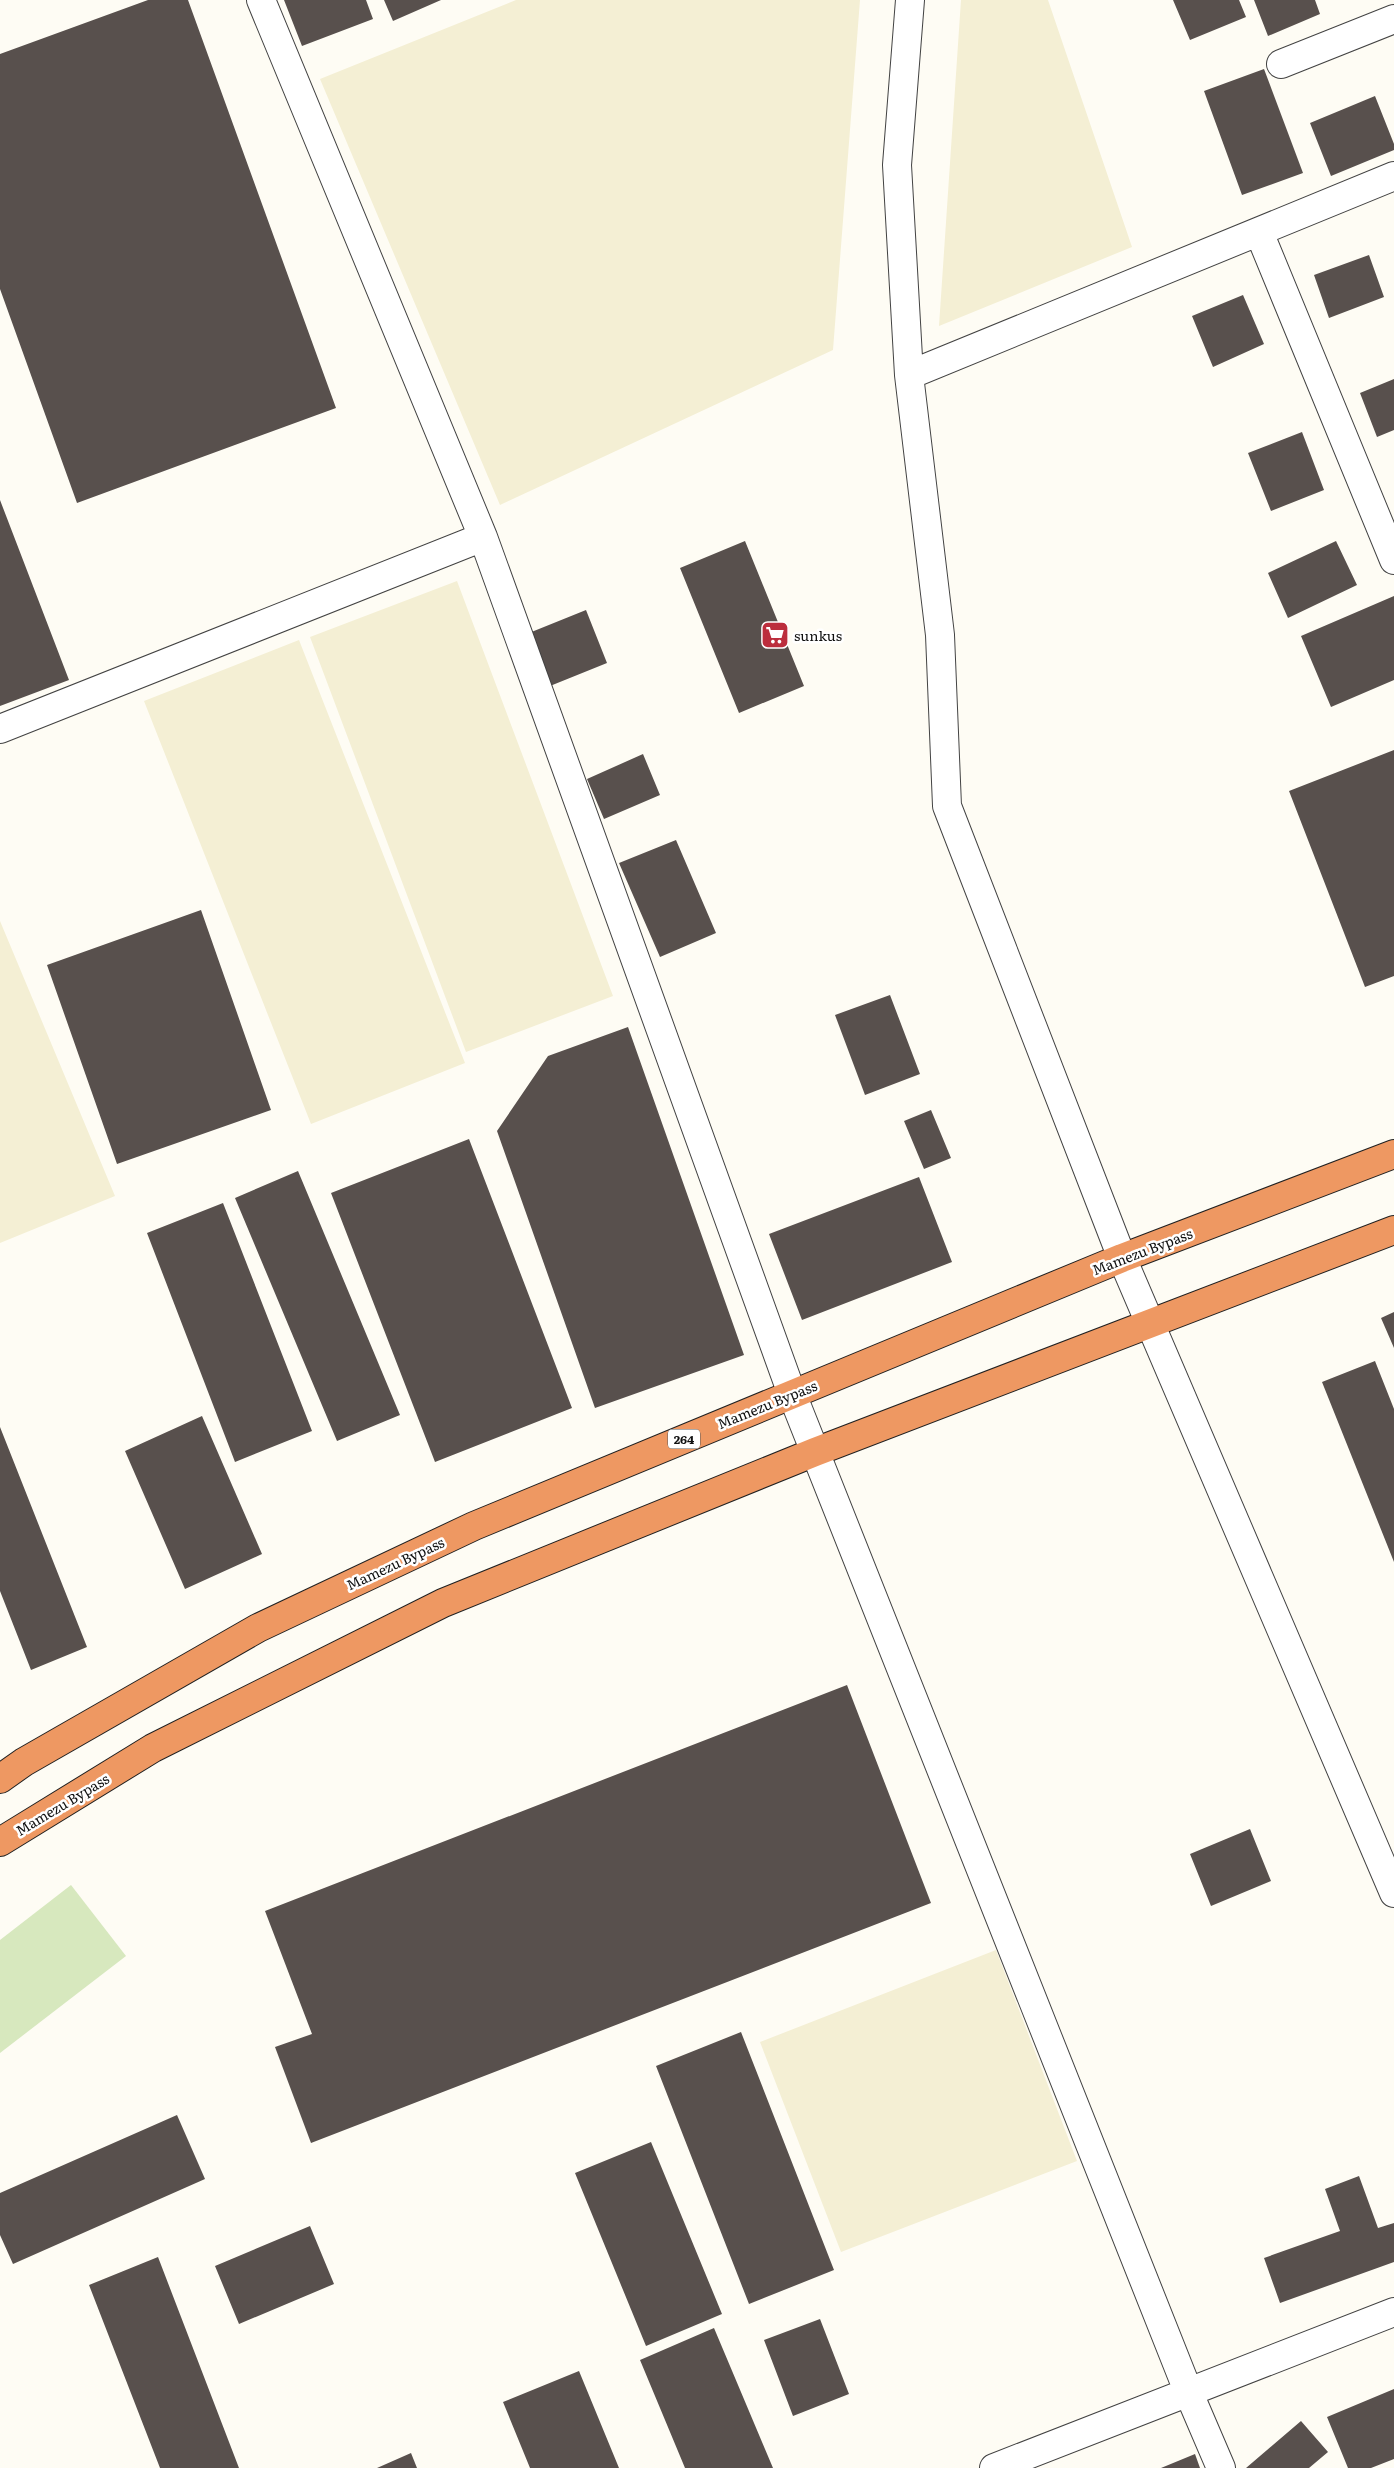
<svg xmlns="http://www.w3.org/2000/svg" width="1394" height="2468" font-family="Literata,serif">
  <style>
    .farmland { fill: #f4efd4 }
    .green { fill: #d7e8be }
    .building { fill: #58504d }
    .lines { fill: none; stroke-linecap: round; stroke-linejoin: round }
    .minor-casing { stroke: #434343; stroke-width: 30 }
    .highway-casing { stroke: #212121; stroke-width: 30 }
    .minor { stroke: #fff; stroke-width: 28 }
    .highway { stroke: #ee9862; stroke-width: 28 }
    .labels { text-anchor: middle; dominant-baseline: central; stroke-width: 5; stroke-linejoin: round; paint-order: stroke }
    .shield { fill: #fff; stroke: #585858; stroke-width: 1 }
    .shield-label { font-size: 12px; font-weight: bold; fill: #101010 }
    .poi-label { font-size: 14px; fill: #101010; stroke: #fff; text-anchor: start }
    .street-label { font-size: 14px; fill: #101010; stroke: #fff }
  </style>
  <rect width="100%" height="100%" fill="#fefcf4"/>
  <path class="farmland" d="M 516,0 L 860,0 L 833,350 L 500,505 L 320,79 Z
    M 961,0 L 1048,0 L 1132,247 L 939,326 Z
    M 457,581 L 613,996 L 466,1052 L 310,637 Z
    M 299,640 L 465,1063 L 311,1124 L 144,701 Z
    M 0,921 L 115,1196 L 0,1243 Z
    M 996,1950 L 1077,2161 L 841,2252 L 760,2042 Z"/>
  <path class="green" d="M 71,1885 L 126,1956 L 0,2053 L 0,1940 Z"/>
  <path class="building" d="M 148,0 L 188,0 L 336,408 L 77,503 L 0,289 L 0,54 Z
    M 284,0 L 366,0 L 373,19 L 302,46 Z
    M 384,0 L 441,0 L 393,21 Z
    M 1173,0 L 1239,0 L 1246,17 L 1190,40 Z
    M 1254,0 L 1315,0 L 1320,14 L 1268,36 Z
    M 1264,69 L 1303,173 L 1242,195 L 1204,91 Z
    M 1375,96 L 1394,144 L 1394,150 L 1331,176 L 1310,123 Z
    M 1369,255 L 1384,297 L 1329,318 L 1314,275 Z
    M 1243,295 L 1264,344 L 1213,367 L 1192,316 Z
    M 1394,379 L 1394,430 L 1377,437 L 1360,393 Z
    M 1302,432 L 1324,490 L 1271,511 L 1248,453 Z
    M 0,500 L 69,680 L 0,706 Z
    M 745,541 L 804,686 L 739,713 L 680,568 Z
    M 1336,541 L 1357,585 L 1288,618 L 1268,573 Z
    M 1394,596 L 1394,680 L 1331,707 L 1301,636 Z
    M 586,610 L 607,663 L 550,686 L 529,633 Z
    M 1394,750 L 1394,976 L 1365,987 L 1289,791 Z
    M 643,754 L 660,795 L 604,819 L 587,779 Z
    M 676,840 L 716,933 L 660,957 L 619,863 Z
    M 201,910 L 271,1110 L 117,1164 L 47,965 Z
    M 890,995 L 920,1074 L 865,1095 L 835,1015 Z
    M 628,1027 L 744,1355 L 595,1408 L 497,1131 L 548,1056 Z
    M 931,1110 L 951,1158 L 924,1169 L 904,1121 Z
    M 469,1139 L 572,1408 L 435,1462 L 331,1193 Z
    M 298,1171 L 400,1415 L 337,1441 L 235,1198 Z
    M 919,1177 L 952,1262 L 802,1320 L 769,1234 Z
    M 223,1203 L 312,1431 L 235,1462 L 147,1233 Z
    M 1394,1312 L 1394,1348 L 1381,1318 Z
    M 1375,1361 L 1394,1409 L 1394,1562 L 1322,1382 Z
    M 202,1416 L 262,1554 L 185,1589 L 125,1451 Z
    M 0,1427 L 87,1647 L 31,1670 L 0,1591 Z
    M 847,1685 L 931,1903 L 311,2143 L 275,2047 L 312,2034 L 265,1911 Z
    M 1250,1829 L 1271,1881 L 1211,1906 L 1190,1854 Z
    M 741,2032 L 834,2270 L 749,2304 L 656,2066 Z
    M 177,2115 L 205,2179 L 13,2264 L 0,2235 L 0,2193 Z
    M 651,2142 L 722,2314 L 646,2346 L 575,2173 Z
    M 1359,2176 L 1378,2228 L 1394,2223 L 1394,2262 L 1280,2303 L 1264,2258 L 1340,2231 L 1325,2189 Z
    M 310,2226 L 334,2284 L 239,2324 L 215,2266 Z
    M 158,2257 L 239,2468 L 160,2468 L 89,2285 Z
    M 820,2319 L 849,2394 L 793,2416 L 764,2340 Z
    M 714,2328 L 773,2468 L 685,2468 L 640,2360 Z
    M 579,2371 L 619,2468 L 530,2468 L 503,2402 Z
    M 1394,2389 L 1394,2459 L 1371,2468 L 1348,2468 L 1327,2417 Z
    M 1301,2421 L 1328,2452 L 1309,2468 L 1246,2468 Z
    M 411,2453 L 417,2468 L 377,2468 Z
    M 1195,2454 L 1200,2468 L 1161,2468 Z"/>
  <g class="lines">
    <defs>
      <path id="minor" d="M 261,0 L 483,537 L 792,1394 L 1188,2391 L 1221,2468
        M 910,0 L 897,165 L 909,375 L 940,635 L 947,806 L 1122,1258 L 1394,1893
        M 1281,64 L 1394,19
        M 1259,232 L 1394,560
        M 909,375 L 1394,176
        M 0,729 L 483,537
        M 994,2468 L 1394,2312"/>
      <path id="highway" d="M 0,1779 L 24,1762 L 258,1628 L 474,1526 L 1122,1258 L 1394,1154
        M 0,1842 L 153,1748 L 443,1603 L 815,1452 L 1394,1230"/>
    </defs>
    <use href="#minor" class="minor-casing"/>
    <use href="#highway" class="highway-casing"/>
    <use href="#minor" class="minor"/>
    <use href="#highway" class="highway"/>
  </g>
  <defs>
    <symbol id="supermarket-square" viewBox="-11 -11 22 22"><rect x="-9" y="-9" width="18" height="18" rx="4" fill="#bc2d3d" stroke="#fff"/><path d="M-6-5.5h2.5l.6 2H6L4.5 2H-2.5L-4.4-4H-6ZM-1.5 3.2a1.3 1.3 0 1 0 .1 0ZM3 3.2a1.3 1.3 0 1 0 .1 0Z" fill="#fff"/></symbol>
  </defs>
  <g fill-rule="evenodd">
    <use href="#supermarket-square" x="759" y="619" width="32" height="32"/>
  </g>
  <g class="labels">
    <rect class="shield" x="668" y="1429.5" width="32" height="19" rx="4"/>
    <g class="shield-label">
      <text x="684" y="1439">264</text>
    </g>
    <g class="poi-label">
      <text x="794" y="635">sunkus</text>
    </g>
    <g class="street-label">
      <text transform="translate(1142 1251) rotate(-21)">Mamezu Bypass</text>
      <text transform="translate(767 1404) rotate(-22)">Mamezu Bypass</text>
      <text transform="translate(395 1563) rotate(-25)">Mamezu Bypass</text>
      <text transform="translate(62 1804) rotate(-31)">Mamezu Bypass</text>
    </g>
  </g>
</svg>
